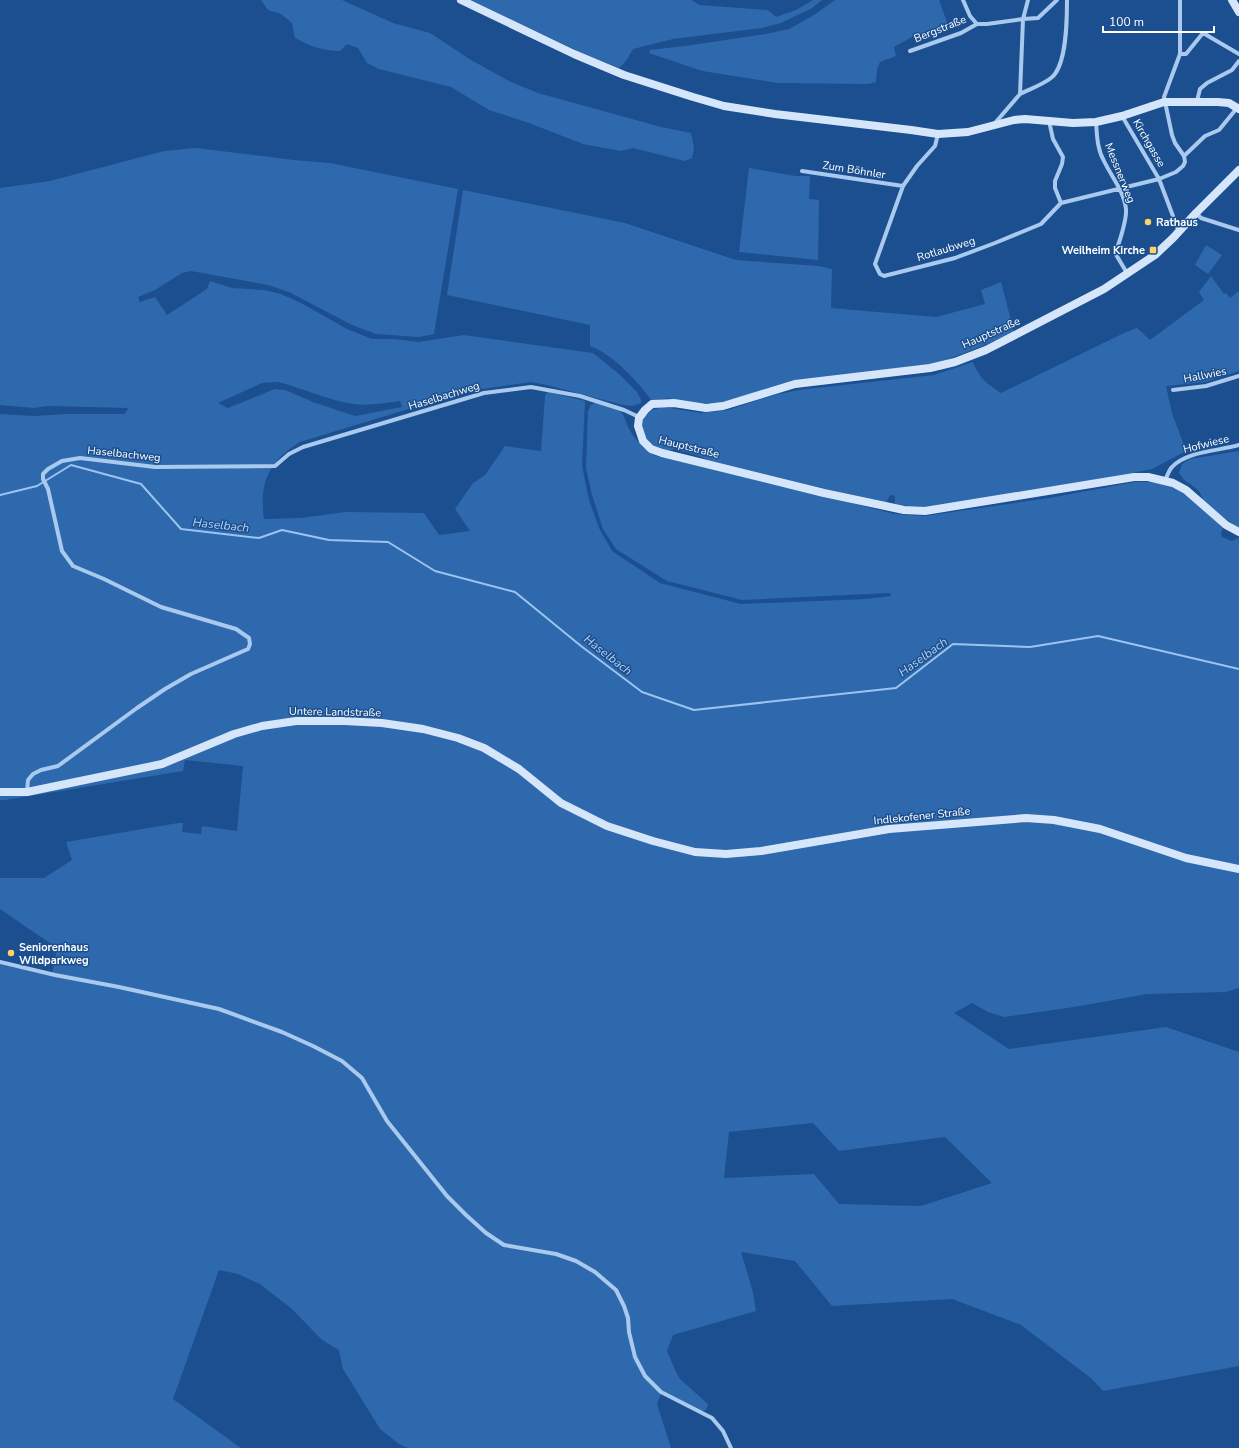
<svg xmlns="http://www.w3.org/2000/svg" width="1239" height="1448" font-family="'Nunito Sans',sans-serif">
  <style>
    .green { fill: #2e69ad; fill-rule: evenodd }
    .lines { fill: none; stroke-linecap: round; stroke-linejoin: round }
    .stream { stroke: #9cc4f0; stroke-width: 2 }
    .street { stroke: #a9c9ee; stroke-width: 4 }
    .secondary { stroke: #d6e6fa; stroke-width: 8 }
    .poi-dot { fill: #ffd166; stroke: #1b4f8f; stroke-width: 1.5 }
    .labels { text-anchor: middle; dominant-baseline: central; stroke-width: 3; stroke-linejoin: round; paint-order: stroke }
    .street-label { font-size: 11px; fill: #fff; stroke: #1b4f8f }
    .poi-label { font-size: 11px; font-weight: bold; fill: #fff; stroke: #1b4f8f; text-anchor: start }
    .water-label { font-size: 12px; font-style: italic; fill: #b5d3f5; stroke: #1b4f8f }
  </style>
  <rect width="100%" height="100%" fill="#1b4f8f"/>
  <path class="green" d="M 246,0 L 342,0 L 393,23 L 430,33 L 471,60 L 511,82 L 538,93 L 661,127 L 691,133 L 694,147 L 692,158 L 685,161 L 633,148 L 621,151 L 583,144 L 529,123 L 489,110 L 451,87 L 379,69 L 367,63 L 358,48 L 347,44 L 340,51 C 320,50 312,47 295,38 L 292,23 L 281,14 L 268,10 L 261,0 Z
    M 470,0 L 692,0 L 699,5 L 768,10 L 776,17 L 796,10 L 813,0 L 822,0 L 812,8 L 781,23 L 762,28 L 673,39 L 633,49 L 626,61 L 619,68 L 578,51 Z
    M 835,0 L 939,0 L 948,25 L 912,37 L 894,47 L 896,56 L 880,62 L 877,69 L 876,82 L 868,84 L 778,83 L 702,71 L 649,53 L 650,50 L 685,46 L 766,34 L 789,29 L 814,15 Z
    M 196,148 L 294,160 L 330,163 L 458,189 L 434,334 L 419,337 L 376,334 L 352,325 L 289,292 L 268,285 L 191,271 L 182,273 L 155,290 L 138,297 L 140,302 L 155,297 L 167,315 L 207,289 L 210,281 L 232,288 L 264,290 L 281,294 L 301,303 L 347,329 L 372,339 L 394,339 L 418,342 L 464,335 L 593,353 L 619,374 L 637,392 L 641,400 L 641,403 L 633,406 L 623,405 L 547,385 L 531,382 L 482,389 L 435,401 L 300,442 C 269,461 259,482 264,519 L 301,518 L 346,512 L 424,513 L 439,535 L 470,531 L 455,509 L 473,483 L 485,475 L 505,446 L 541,451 L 545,395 L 548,392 L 585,401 L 582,466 L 589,500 L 599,528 L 612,551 L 660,583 L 741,604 L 866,599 L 891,596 L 890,593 L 742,600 L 667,581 L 616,549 L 603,529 L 592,495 L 586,468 L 588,411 L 591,405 L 596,402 C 605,405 616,406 622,413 C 625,417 626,423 628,427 C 635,440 644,449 656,456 L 825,496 L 894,514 L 925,516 L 1049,498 L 1135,482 C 1152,481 1170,484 1186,494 C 1198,502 1211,518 1223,528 L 1221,533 L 1222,537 L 1232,541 L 1239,538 L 1239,988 L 1226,992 L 1147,994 L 1074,1007 L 1004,1017 L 988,1012 L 972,1003 L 954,1013 L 1009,1049 L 1166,1027 L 1239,1052 L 1239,1366 L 1103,1391 L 1092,1379 L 1021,1325 L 952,1299 L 832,1306 L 795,1261 L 741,1252 L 753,1292 L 756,1311 L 673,1335 L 667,1351 L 675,1370 L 680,1379 L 708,1404 L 706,1410 L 702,1411 L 662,1391 L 657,1404 L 671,1448 L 408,1448 L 399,1444 L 380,1429 L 343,1369 L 339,1350 L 322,1340 L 292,1309 L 260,1284 L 238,1274 L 219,1270 L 173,1399 L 241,1448 L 0,1448 L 0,964 L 52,976 L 57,948 L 0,909 L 0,878 L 44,878 L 72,860 L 66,842 L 178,823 L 183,823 L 182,832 L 201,834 L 202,826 L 237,831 L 243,766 L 185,760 L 183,771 L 5,800 L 0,800 L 0,414 L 34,416 L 67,414 L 125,414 L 128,408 L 48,406 L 34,408 L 0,405 L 0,188 L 50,181 L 164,151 ZM 278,382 C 303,388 327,400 353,404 C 368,406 385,403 400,401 L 402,407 L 355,416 L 313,402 L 285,390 L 275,389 L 228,408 L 218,403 L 262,383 ZM 813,1123 L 839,1151 L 945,1137 L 992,1183 L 921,1206 L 839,1204 L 814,1174 L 724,1178 L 729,1132 Z
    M 749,168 L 796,176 L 810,176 L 809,199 L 819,200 L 818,260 L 739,252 Z
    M 463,190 L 625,223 L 736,260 L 818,266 L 832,269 L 831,308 L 936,317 L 985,304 L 981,290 L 1001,282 L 1014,332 C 984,346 953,359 920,367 L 763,390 L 719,403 L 694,403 L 668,398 L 652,401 C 638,382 613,354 590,346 L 590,325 L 447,295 Z
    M 1206,245 L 1222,255 L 1208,274 L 1195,265 Z
    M 1211,276 L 1224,294 L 1226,293 L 1230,298 L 1239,291 L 1239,371 L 1205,382 L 1166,386 L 1172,413 L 1186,451 L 1152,469 L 1097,480 L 922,508 L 895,504 L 895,496 L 890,495 L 886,503 L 708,461 L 702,457 L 674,449 L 668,451 L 652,446 L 646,439 L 642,432 L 642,424 L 644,417 L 652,410 L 663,407 L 701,413 L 728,410 L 771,396 L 798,390 L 934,375 L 973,362 C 979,378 987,384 1001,393 L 1126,332 L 1137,328 L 1150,340 L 1204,300 L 1199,292 Z
    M 1239,451 L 1239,528 L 1204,504 C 1200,483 1188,488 1179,473 L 1182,464 L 1190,459 Z"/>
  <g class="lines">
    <path class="stream" d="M 0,495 L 37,486 L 71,465 L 141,484 L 181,529 L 259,538 L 282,530 L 329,540 L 388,542 L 435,571 L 515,592 L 581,646 L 642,692 L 694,710 L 896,688 L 953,644 L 1030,647 L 1098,636 L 1239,669"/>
    <path class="street" d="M 963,0 L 970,16 L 977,24 L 987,24 L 1023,19 L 1028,0
      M 1180,0 L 1180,54 L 1164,97 L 1172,135 L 1175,143 L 1184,156
      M 910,51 L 961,33 L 977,24
      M 1180,54 L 1186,54 L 1203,33 L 1239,54
      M 1020,94 C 1030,89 1042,85 1051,78 C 1067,66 1067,19 1067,0
      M 1197,101 L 1200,89 L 1207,83 L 1232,70 L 1239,61
      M 1122,116 L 1159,179 L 1179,232
      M 1049,121 L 1053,139 L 1063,157 L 1062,164 L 1055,181 L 1055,188 L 1061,203
      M 1096,122 C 1097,135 1097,149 1104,161 C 1111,176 1124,191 1126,209 C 1127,219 1119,244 1115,253 L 1127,273
      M 995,123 L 1020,94 L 1023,19 L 1038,18 L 1057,0
      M 938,134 L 935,146 L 917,166 L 903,186 L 875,264 L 880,274 L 884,276 L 955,258 L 995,243 L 1041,224 L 1061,203 L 1159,179 L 1176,172 L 1183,166 L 1185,162 L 1184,156 L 1205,136 L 1219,130 L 1237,108
      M 802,171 L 903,186
      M 1196,213 L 1201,218 L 1239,230
      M 1173,390 L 1206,386 L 1239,376
      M 1165,481 C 1167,476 1169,470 1172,467 C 1187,451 1219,451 1239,445
      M 27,792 L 28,780 L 33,774 L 41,770 L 58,766 L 137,708 L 165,689 L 191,674 L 248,649 L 250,644 L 249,638 L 236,629 L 161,607 L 104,579 L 73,566 L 62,551 L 48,489 L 43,479 L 43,474 L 48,469 L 62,461 L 80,458 L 155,467 L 275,466 L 289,454 L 303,447 L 484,393 L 531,387 L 580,396 L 624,410 L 639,417
      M 0,962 L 55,975 L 119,987 L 219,1009 L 282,1032 L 313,1046 L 342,1061 L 362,1078 L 387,1121 L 447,1196 L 466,1215 L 486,1233 L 504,1245 L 556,1254 L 576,1261 L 595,1272 L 616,1290 L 624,1306 L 628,1318 L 629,1332 L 635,1357 L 645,1376 L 661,1392 L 712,1418 L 723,1431 L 731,1448"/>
    <path class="secondary" d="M 461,0 L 574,54 L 624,75 L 693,97 L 724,106 L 775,114 L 911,130 L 938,134 L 968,132 L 1014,120 L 1025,119 L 1073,123 L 1096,122 L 1122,116 L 1164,102 L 1218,102 L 1229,103 L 1239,109
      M 1232,0 L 1239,12
      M 1239,170 L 1196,213 L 1173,238 L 1155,255 L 1104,289 L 986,350 L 955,362 L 930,368 L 795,384 L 723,406 L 706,408 L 674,403 L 652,404 L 645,410 L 639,418 L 638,426 L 643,441 L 651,449 L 662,453 L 824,493 L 904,510 L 925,511 L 1134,477 L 1148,477 L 1173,483 L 1186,490 L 1226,525 L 1239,532
      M 0,792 L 27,792 L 162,764 L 234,734 L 262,726 L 296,721 L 345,721 L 382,723 L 423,729 L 458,738 L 484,748 L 519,769 L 561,803 L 607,826 L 653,841 L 695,852 L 726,854 L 761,851 L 889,829 L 1026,818 L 1054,820 L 1100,829 L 1186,858 L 1239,869"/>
  </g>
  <g class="poi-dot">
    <circle cx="1148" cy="222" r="4"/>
    <rect x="1149" y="246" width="8" height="8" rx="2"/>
    <circle cx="11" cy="953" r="4"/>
  </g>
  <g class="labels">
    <g class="street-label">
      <text transform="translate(940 29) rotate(-22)">Bergstraße</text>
      <text transform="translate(1149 143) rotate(60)">Kirchgasse</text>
      <text transform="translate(854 170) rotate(9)">Zum Böhnler</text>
      <text transform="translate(1120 173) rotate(68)">Messnerweg</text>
      <text transform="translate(946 249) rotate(-17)">Rotlaubweg</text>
      <text transform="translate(991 333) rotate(-24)">Hauptstraße</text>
      <text transform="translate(1205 375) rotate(-11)">Hallwies</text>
      <text transform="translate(444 396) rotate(-17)">Haselbachweg</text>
      <text transform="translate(1206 444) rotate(-14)">Hofwiese</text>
      <text transform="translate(689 447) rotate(14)">Hauptstraße</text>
      <text transform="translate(124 454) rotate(6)">Haselbachweg</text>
      <text transform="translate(335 712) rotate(1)">Untere Landstraße</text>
      <text transform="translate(922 816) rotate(-6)">Indlekofener Straße</text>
    </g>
    <g class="poi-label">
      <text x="1156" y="222">Rathaus</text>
      <text x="1145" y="250" text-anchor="end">Weilheim Kirche</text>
      <text x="19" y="947">Seniorenhaus<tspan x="19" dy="13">Wildparkweg</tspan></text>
    </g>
    <g class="water-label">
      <text transform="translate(221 525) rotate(6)">Haselbach</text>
      <text transform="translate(608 655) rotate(38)">Haselbach</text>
      <text transform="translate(923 657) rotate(-36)">Haselbach</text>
    </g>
  </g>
  <path d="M1103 26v6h111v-6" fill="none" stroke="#ffffff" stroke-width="2"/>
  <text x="1109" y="26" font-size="12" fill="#ffffff" stroke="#1b4f8f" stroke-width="3" paint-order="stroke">100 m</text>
</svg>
